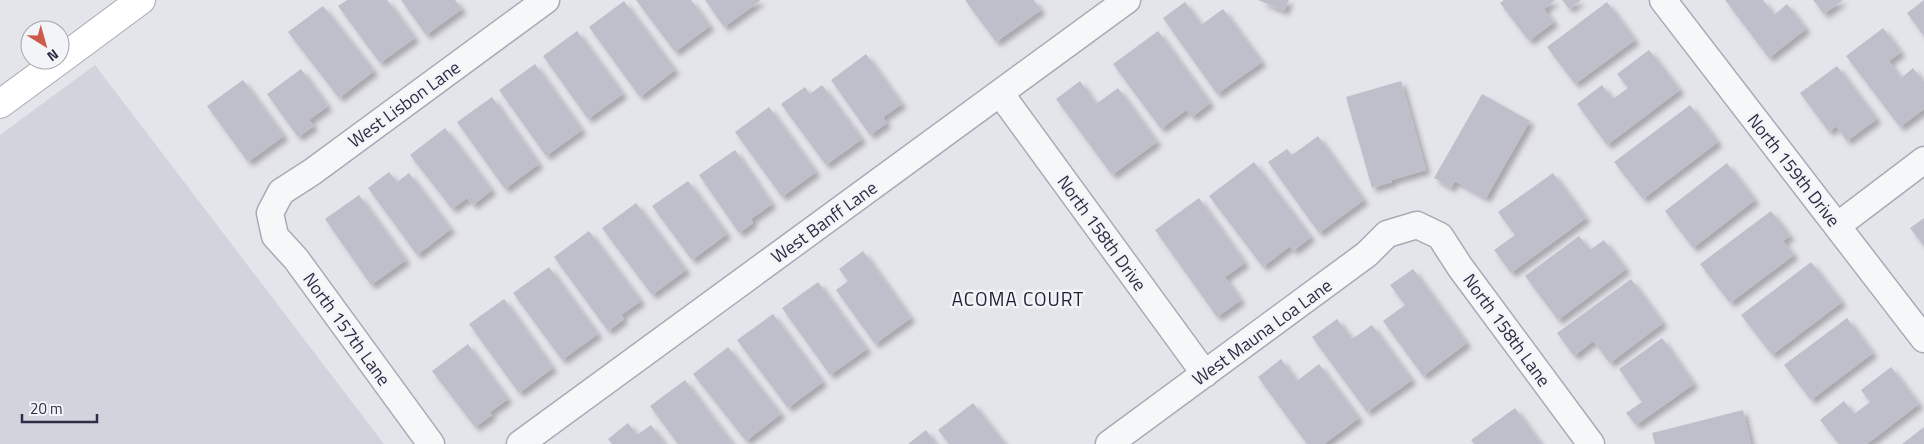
<svg xmlns="http://www.w3.org/2000/svg" width="1924" height="444" font-family="'Titillium Web',sans-serif">
  <style>
    .built { fill: #d2d3dd }
    .building { fill: #bebfcb; filter: url(#shadow) }
    .lines { fill: none; stroke-linecap: round; stroke-linejoin: round }
    .street-casing { stroke: #a9aab6; stroke-width: 29 }
    .secondary-casing { stroke: #a9aab6; stroke-width: 30 }
    .street { stroke: #f6f7f9; stroke-width: 26 }
    .secondary { stroke: #fff; stroke-width: 28 }
    .labels { text-anchor: middle; dominant-baseline: central; stroke-width: 5; stroke-linejoin: round; paint-order: stroke }
    .street-label { font-size: 18px; fill: #2b2e44; stroke: #f3f4f8 }
    .neighbourhood-label { font-size: 19px; letter-spacing: 1px; fill: #1d1f35; stroke: #f3f4f8 }
  </style>
  <defs>
    <filter id="shadow"><feDropShadow dx="4.5" dy="4.5" stdDeviation="2.5" flood-color="#0004"/></filter>
  </defs>
  <rect width="100%" height="100%" fill="#e4e4eb"/>
  <path class="built" d="M 95,65 L 384,444 L 0,444 L 0,135 Z"/>
  <path class="building" d="M 347,0 L 387,0 L 415,38 L 380,63 L 338,6 Z
    M 401,0 L 455,0 L 462,9 L 426,35 Z
    M 636,0 L 691,0 L 710,26 L 675,52 Z
    M 705,0 L 759,0 L 760,1 L 724,27 Z
    M 965,0 L 1034,0 L 1041,10 L 996,42 Z
    M 1258,0 L 1289,0 L 1284,11 Z
    M 1504,0 L 1555,0 L 1544,9 L 1554,22 L 1529,41 L 1500,3 Z
    M 1562,0 L 1581,0 L 1569,9 Z
    M 1725,0 L 1763,0 L 1774,15 L 1787,4 L 1806,29 L 1769,58 Z
    M 1813,0 L 1843,0 L 1824,14 Z
    M 1924,0 L 1924,36 L 1907,13 Z
    M 624,1 L 675,70 L 640,97 L 589,27 Z
    M 1185,2 L 1201,25 L 1223,9 L 1262,62 L 1217,94 L 1163,18 Z
    M 1607,2 L 1635,40 L 1575,84 L 1547,47 Z
    M 323,6 L 374,71 L 339,98 L 288,32 Z
    M 1883,28 L 1901,52 L 1889,61 L 1901,78 L 1913,68 L 1924,82 L 1924,109 L 1900,127 L 1846,56 Z
    M 577,31 L 623,94 L 588,119 L 543,56 Z
    M 1158,31 L 1210,103 L 1192,117 L 1186,110 L 1161,129 L 1113,64 Z
    M 1649,50 L 1680,90 L 1607,145 L 1577,104 L 1602,85 L 1613,99 L 1628,88 L 1617,74 Z
    M 866,54 L 902,104 L 883,117 L 887,123 L 870,135 L 831,80 Z
    M 535,64 L 582,130 L 546,156 L 499,90 Z
    M 1837,66 L 1877,119 L 1847,141 L 1836,126 L 1829,132 L 1800,93 Z
    M 301,69 L 328,106 L 309,120 L 314,126 L 298,137 L 267,94 Z
    M 243,80 L 284,136 L 248,162 L 207,106 Z
    M 1080,81 L 1096,104 L 1118,88 L 1157,142 L 1112,175 L 1056,99 Z
    M 1401,81 L 1426,170 L 1392,180 L 1392,182 L 1372,188 L 1346,97 Z
    M 822,85 L 862,139 L 826,165 L 781,104 L 805,87 L 810,94 Z
    M 1482,94 L 1530,121 L 1486,198 L 1455,181 L 1451,188 L 1434,178 Z
    M 492,97 L 539,164 L 505,189 L 457,122 Z
    M 1690,105 L 1718,142 L 1643,199 L 1614,162 Z
    M 769,107 L 816,172 L 782,197 L 735,132 Z
    M 445,128 L 492,190 L 473,205 L 467,198 L 452,209 L 410,155 Z
    M 1318,136 L 1364,200 L 1319,233 L 1268,162 L 1287,149 L 1292,155 Z
    M 735,150 L 772,204 L 751,219 L 753,223 L 739,233 L 699,175 Z
    M 1254,162 L 1311,237 L 1293,251 L 1290,246 L 1263,267 L 1209,196 Z
    M 1727,163 L 1755,200 L 1693,248 L 1665,211 Z
    M 389,172 L 397,182 L 409,173 L 451,229 L 417,255 L 368,188 Z
    M 1553,173 L 1586,218 L 1511,273 L 1494,250 L 1515,235 L 1498,212 Z
    M 688,181 L 727,234 L 692,260 L 652,206 Z
    M 359,195 L 406,260 L 371,285 L 325,219 Z
    M 1199,198 L 1245,263 L 1225,277 L 1241,300 L 1217,317 L 1155,230 Z
    M 636,203 L 686,270 L 652,295 L 602,228 Z
    M 1771,211 L 1790,236 L 1783,241 L 1794,255 L 1730,303 L 1700,264 Z
    M 1924,218 L 1924,246 L 1910,228 Z
    M 589,231 L 641,301 L 621,315 L 624,319 L 608,331 L 554,257 Z
    M 1579,236 L 1590,250 L 1604,240 L 1626,269 L 1558,320 L 1525,276 Z
    M 863,251 L 911,318 L 875,344 L 836,290 L 848,281 L 839,269 Z
    M 1811,262 L 1842,302 L 1772,355 L 1741,315 Z
    M 549,267 L 598,334 L 562,360 L 513,293 Z
    M 1413,269 L 1467,343 L 1423,376 L 1383,321 L 1405,305 L 1390,285 Z
    M 1631,279 L 1663,323 L 1610,363 L 1593,341 L 1574,356 L 1557,333 Z
    M 818,282 L 867,349 L 830,375 L 782,308 Z
    M 504,299 L 553,368 L 519,393 L 469,324 Z
    M 773,314 L 823,382 L 788,408 L 737,340 Z
    M 1847,318 L 1873,353 L 1811,400 L 1784,365 Z
    M 1337,319 L 1352,339 L 1372,325 L 1412,380 L 1367,412 L 1312,337 Z
    M 1662,338 L 1694,384 L 1636,425 L 1626,413 L 1642,402 L 1619,369 Z
    M 468,344 L 508,399 L 490,412 L 492,415 L 475,427 L 432,371 Z
    M 728,347 L 781,414 L 746,441 L 693,374 Z
    M 1281,359 L 1297,381 L 1319,364 L 1359,418 L 1324,444 L 1307,444 L 1258,377 Z
    M 1891,367 L 1919,404 L 1867,444 L 1839,444 L 1820,420 L 1844,401 L 1854,414 L 1870,402 L 1861,390 Z
    M 685,380 L 733,444 L 678,444 L 650,406 Z
    M 973,403 L 1005,444 L 949,444 L 938,430 Z
    M 1515,408 L 1541,444 L 1474,444 L 1471,440 Z
    M 1743,410 L 1751,444 L 1655,444 L 1652,433 Z
    M 628,423 L 637,435 L 651,425 L 665,444 L 612,444 L 608,439 Z
    M 1924,427 L 1924,444 L 1902,444 Z
    M 926,430 L 936,444 L 908,444 Z"/>
  <g class="lines">
    <defs>
      <path id="street" d="M 1663,0 L 1924,339
        M 1000,93 L 1205,374
        M 1837,226 L 1924,160
        M 431,444 L 296,259 L 275,236 L 270,213 L 281,192 L 312,172 L 546,0
        M 520,444 L 1127,0
        M 1109,444 L 1367,254 L 1387,234 L 1417,225 L 1440,236 L 1460,267 L 1591,444"/>
      <path id="secondary" d="M 60,60 L 141,0
        M 0,104 L 60,60"/>
    </defs>
    <use href="#street" class="street-casing"/>
    <use href="#secondary" class="secondary-casing"/>
    <use href="#street" class="street"/>
    <use href="#secondary" class="secondary"/>
  </g>
  <g class="labels">
    <g class="street-label">
      <text transform="translate(404 104) rotate(-36)">West Lisbon Lane</text>
      <text transform="translate(1794 170) rotate(52)">North 159th Drive</text>
      <text transform="translate(824 222) rotate(-36)">West Banff Lane</text>
      <text transform="translate(1102 233) rotate(54)">North 158th Drive</text>
      <text transform="translate(347 329) rotate(54)">North 157th Lane</text>
      <text transform="translate(1507 330) rotate(54)">North 158th Lane</text>
      <text transform="translate(1262 332) rotate(-36)">West Mauna Loa Lane</text>
    </g>
    <g class="neighbourhood-label">
      <text x="1018" y="298">ACOMA COURT</text>
    </g>
  </g>
  <g transform="translate(45 45) rotate(143)"><circle r="24" fill="#f3f4f8" stroke="#a3a5b0"/>
  <path d="M0-4L9 19L0 12L-9 19Z" fill="#cd5b4c"/>
  <text y="-8" font-size="14" font-weight="bold" text-anchor="middle" fill="#2b2e44">N</text>
  </g>
  <path d="M22 414v8h75v-8" fill="none" stroke="#2b2e44" stroke-width="2.5"/>
  <text x="30" y="414" font-size="15" fill="#2b2e44" stroke="#f3f4f8" stroke-width="4" paint-order="stroke">20 m</text>
</svg>
